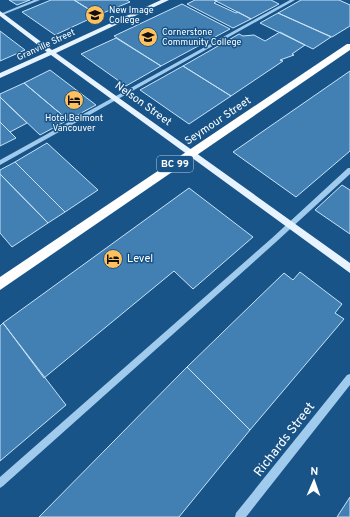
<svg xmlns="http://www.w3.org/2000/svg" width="350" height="517" font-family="Overpass,sans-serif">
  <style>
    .building { fill: #427fb2; stroke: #c7e3f9 }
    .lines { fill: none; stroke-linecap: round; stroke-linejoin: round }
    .minor { fill: #a1cbed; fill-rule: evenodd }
    .major { fill: #e7f3ff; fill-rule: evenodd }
    .highway { fill: #fff; fill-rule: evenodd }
    .labels { text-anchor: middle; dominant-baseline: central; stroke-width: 3; stroke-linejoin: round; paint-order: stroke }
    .far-poi-label { font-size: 9px; fill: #fff; stroke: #195488; text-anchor: start }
    .far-street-label { font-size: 9px; fill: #fff; stroke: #195488 }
    .shield { fill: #195488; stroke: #baccdb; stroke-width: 1 }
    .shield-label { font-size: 10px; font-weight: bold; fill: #fff }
    .street-label { font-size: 11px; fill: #fff; stroke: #195488 }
    .poi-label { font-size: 11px; fill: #fff; stroke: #195488; text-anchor: start }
    .near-street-label { font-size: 13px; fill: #fff; stroke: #195488 }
  </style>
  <rect width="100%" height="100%" fill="#195488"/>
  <path class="building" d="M 9,0 L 30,0 L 17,5 Z
    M 51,0 L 74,0 L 98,15 L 55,35 L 22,12 Z
    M 74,0 L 127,0 L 130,2 L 98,15 Z
    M 195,0 L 214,0 L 217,1 L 214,3 L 236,13 L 238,12 L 251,19 L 233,28 L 187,4 Z
    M 214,0 L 271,0 L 279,4 L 251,19 Z
    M 301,0 L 339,0 L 350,5 L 350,26 L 332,37 L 278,13 Z
    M 182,4 L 230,29 L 161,66 L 114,36 Z
    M 278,13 L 331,37 L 313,49 L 260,23 Z
    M 0,31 L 25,50 L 0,61 Z
    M 280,32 L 305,45 L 292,54 L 294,55 L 280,60 L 283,61 L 231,96 L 183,66 L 239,34 L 243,36 L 254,35 L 265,41 Z
    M 116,38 L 161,66 L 126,86 L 81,54 Z
    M 183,66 L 231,96 L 189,124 L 140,90 Z
    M 50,70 L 96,105 L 68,120 L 24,83 Z
    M 350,71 L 350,151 L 296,197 L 233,152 Z
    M 24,83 L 36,93 L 68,120 L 40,135 L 0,97 L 0,94 Z
    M 0,97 L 10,107 L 27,123 L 10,132 L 0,122 Z
    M 0,122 L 16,138 L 0,146 Z
    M 47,143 L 98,190 L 65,212 L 15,162 Z
    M 15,162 L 65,212 L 48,223 L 0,174 L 0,170 Z
    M 0,174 L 48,223 L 12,247 L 0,233 Z
    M 342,185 L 350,190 L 350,234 L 315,210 Z
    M 189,188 L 253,237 L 193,289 L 174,271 L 44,378 L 3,323 Z
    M 300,272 L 342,304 L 335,313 L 344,319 L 250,430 L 187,367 L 284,273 L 293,280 Z
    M 3,323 L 66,405 L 0,461 L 0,326 Z
    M 187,367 L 250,430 L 179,517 L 39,517 Z
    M 350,497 L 350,517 L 337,517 Z"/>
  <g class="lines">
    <path class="minor" d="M 34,0 L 40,0 L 0,16 L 0,14 Z
      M 290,0 L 295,0 L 0,165 L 0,160 Z
      M 348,168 L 350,168 L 350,174 L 276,242 L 3,486 L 0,488 L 0,477 L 272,238 Z
      M 350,374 L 350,385 L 246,517 L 235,517 L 236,513 L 347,375 Z"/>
    <path class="major" d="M 161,0 L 169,0 L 56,53 L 350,263 L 350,273 L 51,55 L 0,78 L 0,73 L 47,52 L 0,16 L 0,11 L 52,50 Z"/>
    <path class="highway" d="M 347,44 L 350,44 L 350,50 L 0,290 L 0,277 Z"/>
  </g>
  <defs>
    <symbol id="university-disc" viewBox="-11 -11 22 22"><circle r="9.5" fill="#ffc15d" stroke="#195488"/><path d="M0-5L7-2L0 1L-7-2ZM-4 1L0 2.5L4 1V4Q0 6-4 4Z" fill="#111"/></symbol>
    <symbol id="hotel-disc" viewBox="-11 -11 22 22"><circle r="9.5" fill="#ffc15d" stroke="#195488"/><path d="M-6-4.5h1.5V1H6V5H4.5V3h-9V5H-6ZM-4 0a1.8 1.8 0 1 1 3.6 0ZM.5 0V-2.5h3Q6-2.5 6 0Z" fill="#111"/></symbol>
  </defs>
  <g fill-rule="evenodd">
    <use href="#university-disc" x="84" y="4" width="22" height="22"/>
    <use href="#university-disc" x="137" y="26" width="22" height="22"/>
    <use href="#hotel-disc" x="63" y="89" width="22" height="22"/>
    <use href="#hotel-disc" x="102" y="248" width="22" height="22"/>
  </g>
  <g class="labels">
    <g class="far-poi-label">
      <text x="109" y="10">New Image<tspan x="109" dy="10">College</tspan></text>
      <text x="162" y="32">Cornerstone<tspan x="162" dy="10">Community College</tspan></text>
      <text x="74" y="118" text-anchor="middle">Hotel Belmont<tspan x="74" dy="10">Vancouver</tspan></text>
    </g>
    <g class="far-street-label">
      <text transform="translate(46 45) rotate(-25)">Granville Street</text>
    </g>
    <rect class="shield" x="157" y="156" width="36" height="16" rx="3"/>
    <g class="shield-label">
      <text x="175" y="164">BC 99</text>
    </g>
    <g class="street-label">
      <text transform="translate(143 104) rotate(36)">Nelson Street</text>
      <text transform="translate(218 121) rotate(-34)">Seymour Street</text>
    </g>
    <g class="poi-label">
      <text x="127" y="259">Level</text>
    </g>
    <g class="near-street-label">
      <text transform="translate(285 440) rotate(-52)">Richards Street</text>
    </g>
  </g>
  <g transform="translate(314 481) rotate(2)" stroke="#195488" stroke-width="3" paint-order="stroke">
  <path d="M0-3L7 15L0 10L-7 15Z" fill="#ffffff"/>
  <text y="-6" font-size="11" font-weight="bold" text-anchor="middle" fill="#ffffff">N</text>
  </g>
</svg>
